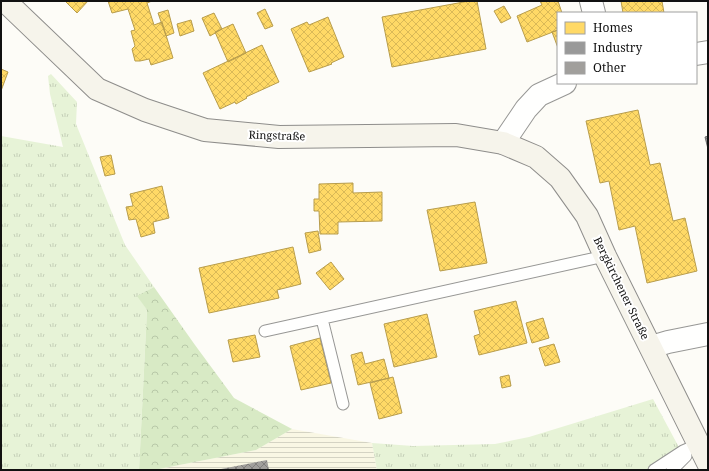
<svg xmlns="http://www.w3.org/2000/svg" width="709" height="471" font-family="'Noto Serif',serif">
  <style>
    .farmland { fill: url(#farmland-rules) }
    .grass { fill: url(#grass-tufts) }
    .forest { fill: url(#forest-crowns) }
    .homes { fill: url(#homes-cross-hatch); stroke: #b89d4c }
    .industry { fill: url(#industry-cross-hatch); stroke: #707070 }
    .building { fill: url(#building-cross-hatch) }
    .lines { fill: none; stroke-linecap: round; stroke-linejoin: round }
    .lane-casing { stroke: #979795; stroke-width: 13 }
    .street-casing { stroke: #979795; stroke-width: 24 }
    .secondary-casing { stroke: #8e8d8b; stroke-width: 24 }
    .lane { stroke: #fffffe; stroke-width: 11 }
    .street { stroke: #fffffe; stroke-width: 22 }
    .secondary { stroke: #f6f4eb; stroke-width: 22 }
    .labels { text-anchor: middle; dominant-baseline: central; stroke-width: 4; stroke-linejoin: round; paint-order: stroke }
    .street-label { font-size: 11px; fill: #111; stroke: #fff }
  </style>
  <defs>
    <pattern id="farmland-rules" width="6" height="5" patternUnits="userSpaceOnUse"><rect width="6" height="5" fill="#f9f7e4"/><path d="M0 2.5h6" fill="none" stroke="#d4d3c3"/></pattern>
    <pattern id="grass-tufts" width="24" height="20" patternUnits="userSpaceOnUse"><rect width="24" height="20" fill="#e7f3d7"/><path d="M3 7l-1-3M5 7V3M7 7l1-3M15 17l-1-3M17 17v-4M19 17l1-3" fill="none" stroke="#c5cfb8"/></pattern>
    <pattern id="forest-crowns" width="20" height="18" patternUnits="userSpaceOnUse"><rect width="20" height="18" fill="#d8eac5"/><path d="M2 6a3 3 0 1 1 6 0M12 15a3 3 0 1 1 6 0" fill="none" stroke="#b8c8a8"/></pattern>
    <pattern id="homes-cross-hatch" width="8" height="8" patternUnits="userSpaceOnUse"><rect width="8" height="8" fill="#ffd966"/><path d="M0 0l8 8M0 8l8-8" fill="none" stroke="#dab957"/></pattern>
    <pattern id="industry-cross-hatch" width="8" height="8" patternUnits="userSpaceOnUse"><rect width="8" height="8" fill="#999"/><path d="M0 0l8 8M0 8l8-8" fill="none" stroke="#7b7b7b"/></pattern>
    <pattern id="building-cross-hatch" width="8" height="8" patternUnits="userSpaceOnUse"><rect width="8" height="8" fill="#a19f9c"/><path d="M0 0l8 8M0 8l8-8" fill="none" stroke="#82807e"/></pattern>
  </defs>
  <rect width="100%" height="100%" fill="#fdfcf7"/>
  <path class="farmland" d="M 292,429 L 372,443 L 377,470 L 154,470 L 256,450 Z"/>
  <path class="grass" d="M 51,74 L 77,102 L 76,124 L 125,245 L 154,287 L 138,296 L 147,310 L 139,470 L 1,470 L 1,136 L 63,147 L 50,94 L 48,76 Z
    M 653,399 L 682,453 L 662,470 L 377,470 L 372,443 L 413,446 L 495,444 L 529,437 Z"/>
  <path class="forest" d="M 154,287 L 195,345 L 234,398 L 292,429 L 256,450 L 154,470 L 139,470 L 147,310 L 137,296 Z"/>
  <path class="homes" d="M 65,1 L 88,1 L 77,13 Z
    M 108,1 L 152,1 L 147,3 L 154,25 L 162,22 L 173,58 L 151,65 L 149,59 L 140,61 L 135,61 L 132,49 L 135,46 L 131,31 L 135,30 L 128,9 L 112,13 Z
    M 469,1 L 477,1 L 486,49 L 392,67 L 382,17 Z
    M 540,1 L 558,1 L 562,13 L 558,13 L 558,30 L 527,42 L 517,16 L 542,5 Z
    M 621,1 L 662,1 L 664,13 L 623,13 Z
    M 504,6 L 511,18 L 501,23 L 494,11 Z
    M 265,9 L 273,26 L 265,29 L 257,13 Z
    M 168,10 L 174,33 L 166,36 L 158,13 Z
    M 214,13 L 222,29 L 210,36 L 202,18 Z
    M 328,17 L 344,57 L 331,63 L 332,64 L 309,72 L 291,29 L 307,22 L 309,25 Z
    M 191,20 L 194,31 L 180,36 L 177,24 Z
    M 233,24 L 246,53 L 228,62 L 215,32 Z
    M 558,30 L 558,48 L 552,32 Z
    M 262,45 L 279,82 L 246,97 L 247,98 L 236,104 L 235,102 L 220,109 L 203,73 Z
    M 1,69 L 8,72 L 1,91 Z
    M 638,110 L 650,165 L 660,163 L 673,221 L 685,218 L 697,271 L 647,283 L 635,226 L 619,230 L 609,181 L 600,183 L 586,121 Z
    M 111,155 L 115,174 L 105,176 L 100,157 Z
    M 353,183 L 353,193 L 382,192 L 382,221 L 338,222 L 338,234 L 320,234 L 319,211 L 314,211 L 314,199 L 319,199 L 319,184 Z
    M 162,186 L 169,218 L 153,222 L 155,233 L 141,237 L 136,219 L 129,220 L 126,207 L 133,206 L 130,194 Z
    M 475,202 L 487,263 L 440,271 L 427,210 Z
    M 318,231 L 321,250 L 309,253 L 305,233 Z
    M 293,247 L 301,284 L 277,290 L 279,298 L 209,313 L 199,268 Z
    M 331,262 L 344,279 L 330,290 L 316,273 Z
    M 516,301 L 527,343 L 479,355 L 474,336 L 480,334 L 474,311 Z
    M 427,314 L 437,357 L 394,367 L 384,324 Z
    M 543,318 L 549,338 L 532,343 L 526,323 Z
    M 255,335 L 260,357 L 233,362 L 228,340 Z
    M 320,338 L 331,383 L 301,390 L 290,346 Z
    M 554,344 L 560,362 L 545,366 L 539,348 Z
    M 362,352 L 365,364 L 384,359 L 389,378 L 358,385 L 351,355 Z
    M 509,375 L 511,386 L 502,388 L 500,377 Z
    M 393,377 L 402,413 L 379,419 L 370,383 Z"/>
  <path class="industry" d="M 708,136 L 708,149 L 705,137 Z"/>
  <path class="building" d="M 267,460 L 269,470 L 221,470 L 221,469 Z"/>
  <g class="lines">
    <defs>
      <path id="lane" d="M 322,319 L 343,404
        M 265,331 L 605,256
        M 654,470 L 683,451 L 699,444
        M 672,470 L 686,456"/>
      <path id="street" d="M 591,1 L 594,13
        M 696,54 L 708,52
        M 503,143 L 526,109 L 539,95 L 565,83
        M 651,347 L 668,342 L 708,334"/>
      <path id="secondary" d="M 5,1 L 97,89 L 145,110 L 205,130 L 279,137 L 456,135 L 503,143 L 536,157 L 560,178 L 587,216 L 605,256 L 708,463"/>
    </defs>
    <use href="#lane" class="lane-casing"/>
    <use href="#street" class="street-casing"/>
    <use href="#secondary" class="secondary-casing"/>
    <use href="#lane" class="lane"/>
    <use href="#street" class="street"/>
    <use href="#secondary" class="secondary"/>
  </g>
  <g class="labels">
    <g class="street-label">
      <text transform="translate(277 135) rotate(2)">Ringstraße</text>
      <text transform="translate(622 288) rotate(64)">Bergkirchener Straße</text>
    </g>
  </g>
  <rect width="709" height="471" fill="none" stroke="#111111" stroke-width="4"/>
  <rect x="557" y="12" width="140" height="72" fill="#ffffff" stroke="#a0a0a0"/>
  <rect x="565" y="22" width="20" height="12" fill="#ffd966" stroke="#a0a0a0"/>
  <text x="593" y="32" font-size="12" fill="#111111">Homes</text>
  <rect x="565" y="42" width="20" height="12" fill="#999999" stroke="#a0a0a0"/>
  <text x="593" y="52" font-size="12" fill="#111111">Industry</text>
  <rect x="565" y="62" width="20" height="12" fill="#a19f9c" stroke="#a0a0a0"/>
  <text x="593" y="72" font-size="12" fill="#111111">Other</text>
</svg>
